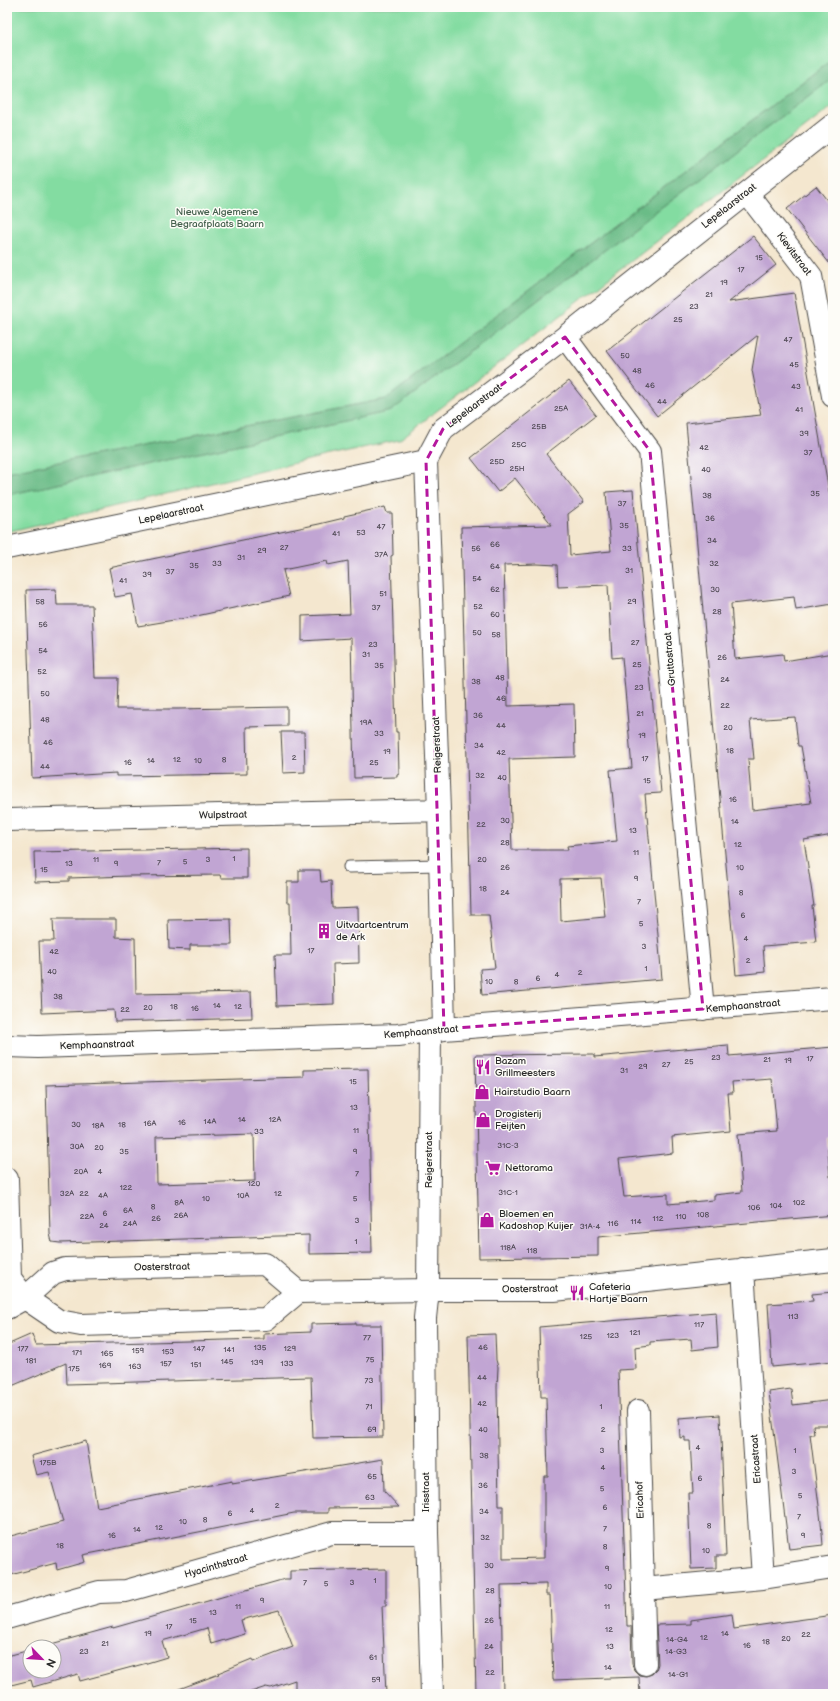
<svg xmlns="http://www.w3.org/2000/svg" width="840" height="1701" font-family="'Balsamiq Sans',sans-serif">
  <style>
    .green { fill: #83dca1; stroke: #578466 }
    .forest { fill: #6abc87; stroke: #4a7459 }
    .building { fill: #c1a5d3; fill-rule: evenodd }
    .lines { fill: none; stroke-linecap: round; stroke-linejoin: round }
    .lane-casing { stroke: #494744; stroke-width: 13 }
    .street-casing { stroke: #494744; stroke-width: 24 }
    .lane { stroke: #fff; stroke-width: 11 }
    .street { stroke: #fff; stroke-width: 22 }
    .marked { fill: none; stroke: #b5179e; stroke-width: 3; stroke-dasharray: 8 5; stroke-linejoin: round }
    .labels { text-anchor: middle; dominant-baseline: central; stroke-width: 3; stroke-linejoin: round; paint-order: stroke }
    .number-label { font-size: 8px; fill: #504a55 }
    .street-label { font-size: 10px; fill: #2b2b2b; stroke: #fdfcf7 }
    .park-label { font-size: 10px; fill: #45604e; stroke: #fdfcf7 }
    .poi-label { font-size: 10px; fill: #2b2b2b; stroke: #fdfcf7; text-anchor: start }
  </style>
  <rect width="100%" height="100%" fill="#fdfcf7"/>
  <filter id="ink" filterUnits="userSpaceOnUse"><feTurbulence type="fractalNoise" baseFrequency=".025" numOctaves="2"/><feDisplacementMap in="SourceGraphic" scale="8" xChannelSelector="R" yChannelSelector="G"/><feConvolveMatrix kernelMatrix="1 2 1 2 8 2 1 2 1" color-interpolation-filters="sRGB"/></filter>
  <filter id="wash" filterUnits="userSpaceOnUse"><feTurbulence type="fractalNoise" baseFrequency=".012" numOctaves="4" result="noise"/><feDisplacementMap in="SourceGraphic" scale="16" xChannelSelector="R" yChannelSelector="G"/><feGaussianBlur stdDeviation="0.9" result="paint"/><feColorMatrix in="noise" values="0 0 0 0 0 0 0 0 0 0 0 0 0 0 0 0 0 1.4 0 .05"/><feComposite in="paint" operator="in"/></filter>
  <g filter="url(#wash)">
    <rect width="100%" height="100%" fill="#f4e7cf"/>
    <path class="green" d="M 7,7 L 833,7 L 833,59 L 822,67 L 386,399 L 7,472 Z
      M 833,78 L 833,106 L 399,440 L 325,456 L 7,532 L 7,495 L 391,411 Z"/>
    <path class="forest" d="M 833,59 L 833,78 L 391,411 L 7,495 L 7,472 L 386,399 L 822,67 Z"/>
    <g id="blocks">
      <path class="building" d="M 816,186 L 833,208 L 833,268 L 787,209 Z
        M 753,236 L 776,265 L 729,302 L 794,293 L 833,514 L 833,604 L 796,610 L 794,597 L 731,604 L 735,659 L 783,654 L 784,661 L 833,653 L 833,835 L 804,840 L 814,906 L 812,906 L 816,942 L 763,946 L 765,972 L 736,975 L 686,423 L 761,415 L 752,370 L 758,335 L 657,416 L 607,351 ZM 795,717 L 798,746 L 801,746 L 811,803 L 752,810 L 748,759 L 754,759 L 750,720 Z
        M 569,381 L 596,415 L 546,454 L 584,502 L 568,514 L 570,555 L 611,551 L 606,492 L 633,490 L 661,793 L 645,794 L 662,979 L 482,995 L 480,969 L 495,968 L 489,915 L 471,915 L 461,527 L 552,525 L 515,478 L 498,492 L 471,458 ZM 537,564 L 557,565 L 558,587 L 608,585 L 612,658 L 622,657 L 632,768 L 610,770 L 617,841 L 567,846 L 568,850 L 512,850 L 509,759 L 575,757 L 574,704 L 508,706 L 504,565 ZM 601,878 L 605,917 L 561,921 L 560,879 Z
        M 385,507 L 387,513 L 392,513 L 393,555 L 391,556 L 396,732 L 398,732 L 399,774 L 397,775 L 397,777 L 354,778 L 351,638 L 302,641 L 302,616 L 350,614 L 348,561 L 328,565 L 327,561 L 283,570 L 289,596 L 192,617 L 138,626 L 132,594 L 115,597 L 109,568 L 319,524 L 344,518 L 344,516 Z
        M 56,589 L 57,605 L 92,605 L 95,678 L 118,678 L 117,709 L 178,709 L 287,707 L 287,726 L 246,727 L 247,774 L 116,776 L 116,773 L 32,778 L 26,590 Z
        M 281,732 L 304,732 L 305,772 L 283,773 Z
        M 247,848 L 247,878 L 221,878 L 220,875 L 129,876 L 69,878 L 69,881 L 35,882 L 34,852 Z
        M 299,870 L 320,870 L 321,882 L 331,881 L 332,908 L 358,907 L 359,963 L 333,964 L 334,1004 L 277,1006 L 275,955 L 291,955 L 290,902 L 287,902 L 287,882 L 299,882 Z
        M 53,919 L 116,919 L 116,937 L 135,938 L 136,994 L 251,992 L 252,1018 L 115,1022 L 114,1010 L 42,1013 L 39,941 L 54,941 Z
        M 231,919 L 232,945 L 190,945 L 190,950 L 169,949 L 168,920 Z
        M 728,1045 L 729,1056 L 833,1047 L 833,1137 L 827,1138 L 830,1177 L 833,1177 L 833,1215 L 598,1237 L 598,1256 L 479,1258 L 475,1055 L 594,1054 L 594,1057 ZM 772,1079 L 777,1131 L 738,1134 L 742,1192 L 714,1195 L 714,1200 L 668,1204 L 668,1194 L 624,1197 L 619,1159 L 673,1153 L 672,1137 L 731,1131 L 728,1093 L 733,1093 L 732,1082 Z
        M 368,1069 L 372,1253 L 309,1254 L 309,1235 L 60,1243 L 52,1242 L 50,1234 L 46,1085 L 304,1077 L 304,1070 ZM 254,1134 L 255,1181 L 157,1184 L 156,1137 Z
        M 833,1292 L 833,1361 L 772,1367 L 768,1304 L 813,1301 L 812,1294 Z
        M 716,1312 L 718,1347 L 692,1350 L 691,1339 L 650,1342 L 650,1345 L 635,1347 L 636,1369 L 618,1370 L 627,1626 L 631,1626 L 632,1664 L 634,1670 L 639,1675 L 646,1676 L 652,1674 L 656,1670 L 658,1664 L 656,1625 L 691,1624 L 691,1620 L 732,1614 L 734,1629 L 833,1615 L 833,1694 L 640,1694 L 639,1677 L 553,1680 L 550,1595 L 546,1595 L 546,1584 L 501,1585 L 503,1694 L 476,1694 L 468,1335 L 495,1334 L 496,1360 L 498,1367 L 497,1387 L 499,1506 L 503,1506 L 503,1559 L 544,1558 L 544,1476 L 548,1476 L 547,1437 L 546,1397 L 541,1397 L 539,1327 Z
        M 356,1323 L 356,1325 L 381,1325 L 383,1437 L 313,1438 L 311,1377 L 67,1384 L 66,1363 L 7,1388 L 7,1345 L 32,1334 L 36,1345 L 264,1339 L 264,1334 L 311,1332 L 311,1324 Z
        M 791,1389 L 793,1405 L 833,1400 L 833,1425 L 813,1425 L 814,1434 L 810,1434 L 821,1522 L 823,1545 L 789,1549 L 769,1392 Z
        M 720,1415 L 726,1556 L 716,1556 L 716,1568 L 691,1569 L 688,1493 L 693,1493 L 690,1441 L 685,1441 L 685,1437 L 680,1438 L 679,1418 Z
        M 86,1441 L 97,1507 L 232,1481 L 232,1484 L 383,1459 L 384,1491 L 399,1507 L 328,1508 L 328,1513 L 294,1513 L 83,1555 L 85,1562 L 57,1570 L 56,1563 L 7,1576 L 7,1537 L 63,1522 L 49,1472 L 36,1475 L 31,1456 Z
        M 386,1569 L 386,1606 L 382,1606 L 386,1694 L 295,1694 L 295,1680 L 271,1688 L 266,1687 L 245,1694 L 172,1694 L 171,1692 L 219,1674 L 218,1673 L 252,1659 L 253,1662 L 293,1647 L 279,1610 L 241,1620 L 245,1634 L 211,1644 L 207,1628 L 162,1641 L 167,1657 L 147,1663 L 80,1681 L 78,1674 L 33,1687 L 31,1680 L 7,1686 L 7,1656 L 30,1650 L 30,1671 L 54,1671 L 54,1647 L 40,1647 L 113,1627 L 113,1628 L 285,1579 L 290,1579 L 290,1571 Z"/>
    </g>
  </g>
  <g filter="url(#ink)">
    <use href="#blocks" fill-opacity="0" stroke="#494744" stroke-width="1"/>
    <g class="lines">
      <defs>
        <path id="lane" d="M 349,867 L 440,865"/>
        <path id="street" d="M 747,193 L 811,276 L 833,396
          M 565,337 L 650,451 L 703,1009
          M 7,548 L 426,461
          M 7,820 L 439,810
          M 444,1029 L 439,810 L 426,461 L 443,429 L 565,337 L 833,125
          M 430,1031 L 428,1290 L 425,1318 L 427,1533 L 432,1694
          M 7,1046 L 38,1047 L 398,1035 L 444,1029 L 833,998
          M 7,1179 L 10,1278 L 25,1298 L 59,1321 L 81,1325 L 266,1319 L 298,1292 L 428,1290 L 554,1290 L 833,1260
          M 743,1269 L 763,1578 L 833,1567
          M 7,1308 L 25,1298 L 53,1273 L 65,1269 L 265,1264 L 298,1292
          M 638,1411 L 645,1664
          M 643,1589 L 763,1578
          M 7,1618 L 99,1592 L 126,1591 L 332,1533 L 427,1533"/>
      </defs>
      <use href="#lane" class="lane-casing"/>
      <use href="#street" class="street-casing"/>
      <use href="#lane" class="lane"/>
      <use href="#street" class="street"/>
    </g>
  </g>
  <path class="marked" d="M 565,337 L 650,451 L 703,1009 L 444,1029 L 426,461 L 443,429 Z"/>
  <defs>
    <symbol id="building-bare" viewBox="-9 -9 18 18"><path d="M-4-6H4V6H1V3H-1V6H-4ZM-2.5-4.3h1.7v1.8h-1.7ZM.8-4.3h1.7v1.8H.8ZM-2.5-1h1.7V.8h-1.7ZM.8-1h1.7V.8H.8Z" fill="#b5179e" stroke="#fdfcf7" stroke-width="2.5" paint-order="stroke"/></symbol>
    <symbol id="restaurant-bare" viewBox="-9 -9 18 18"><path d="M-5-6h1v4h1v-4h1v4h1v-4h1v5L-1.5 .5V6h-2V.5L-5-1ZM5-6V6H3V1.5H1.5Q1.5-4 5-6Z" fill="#b5179e" stroke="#fdfcf7" stroke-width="2.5" paint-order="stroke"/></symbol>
    <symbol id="shop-bare" viewBox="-9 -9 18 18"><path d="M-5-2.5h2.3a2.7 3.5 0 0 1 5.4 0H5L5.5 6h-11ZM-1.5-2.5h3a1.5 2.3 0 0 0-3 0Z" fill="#b5179e" stroke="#fdfcf7" stroke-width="2.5" paint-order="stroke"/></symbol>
    <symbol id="supermarket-bare" viewBox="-9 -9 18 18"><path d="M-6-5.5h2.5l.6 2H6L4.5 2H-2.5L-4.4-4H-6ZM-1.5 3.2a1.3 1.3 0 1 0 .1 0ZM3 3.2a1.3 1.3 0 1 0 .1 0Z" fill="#b5179e" stroke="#fdfcf7" stroke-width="2.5" paint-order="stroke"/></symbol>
  </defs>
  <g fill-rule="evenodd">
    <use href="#building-bare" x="313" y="920" width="22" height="22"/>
    <use href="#restaurant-bare" x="472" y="1056" width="22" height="22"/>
    <use href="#shop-bare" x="471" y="1081" width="22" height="22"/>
    <use href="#shop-bare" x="472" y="1109" width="22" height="22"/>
    <use href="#supermarket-bare" x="482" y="1157" width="22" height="22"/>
    <use href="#shop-bare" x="476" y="1209" width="22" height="22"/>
    <use href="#restaurant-bare" x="566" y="1282" width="22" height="22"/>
  </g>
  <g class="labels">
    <g class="number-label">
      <text x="759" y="257">15</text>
      <text x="741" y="269">17</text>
      <text x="724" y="282">19</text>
      <text x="709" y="294">21</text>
      <text x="694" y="306">23</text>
      <text x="678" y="319">25</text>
      <text x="788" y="339">47</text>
      <text x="625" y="355">50</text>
      <text x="794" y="364">45</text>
      <text x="637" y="370">48</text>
      <text x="650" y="385">46</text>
      <text x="796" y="386">43</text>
      <text x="662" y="401">44</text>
      <text x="561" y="408">25A</text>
      <text x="799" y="409">41</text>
      <text x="539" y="426">25B</text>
      <text x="804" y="433">39</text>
      <text x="519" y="444">25C</text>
      <text x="704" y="447">42</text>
      <text x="808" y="452">37</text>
      <text x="497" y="461">25D</text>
      <text x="517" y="468">25H</text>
      <text x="706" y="469">40</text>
      <text x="815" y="493">35</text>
      <text x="707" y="495">38</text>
      <text x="622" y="503">37</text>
      <text x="710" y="518">36</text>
      <text x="624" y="525">35</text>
      <text x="381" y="526">47</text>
      <text x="361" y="532">53</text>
      <text x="336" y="533">41</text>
      <text x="712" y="540">34</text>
      <text x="495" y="544">66</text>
      <text x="284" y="547">27</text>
      <text x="476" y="548">56</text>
      <text x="627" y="548">33</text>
      <text x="262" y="550">29</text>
      <text x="381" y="554">37A</text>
      <text x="241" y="557">31</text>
      <text x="217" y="563">33</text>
      <text x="714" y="563">32</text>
      <text x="194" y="565">35</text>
      <text x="495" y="566">64</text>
      <text x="629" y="570">31</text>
      <text x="170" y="571">37</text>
      <text x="147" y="574">39</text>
      <text x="477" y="578">54</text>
      <text x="123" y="580">41</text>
      <text x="495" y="589">62</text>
      <text x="715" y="589">30</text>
      <text x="383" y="593">51</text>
      <text x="40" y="601">58</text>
      <text x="632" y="601">29</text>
      <text x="478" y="606">52</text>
      <text x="376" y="607">37</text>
      <text x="717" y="611">28</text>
      <text x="495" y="614">60</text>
      <text x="43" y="624">56</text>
      <text x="477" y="632">50</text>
      <text x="496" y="634">58</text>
      <text x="635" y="642">27</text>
      <text x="373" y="644">23</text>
      <text x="43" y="650">54</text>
      <text x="366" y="654">31</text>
      <text x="722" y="657">26</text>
      <text x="637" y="664">25</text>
      <text x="379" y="665">35</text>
      <text x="42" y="671">52</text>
      <text x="500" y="677">48</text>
      <text x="725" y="679">24</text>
      <text x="476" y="681">38</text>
      <text x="639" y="687">23</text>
      <text x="45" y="693">50</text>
      <text x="501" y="698">46</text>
      <text x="725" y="705">22</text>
      <text x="640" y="713">21</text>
      <text x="478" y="715">36</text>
      <text x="45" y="719">48</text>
      <text x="366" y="722">19A</text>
      <text x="501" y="725">44</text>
      <text x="728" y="727">20</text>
      <text x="379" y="733">33</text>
      <text x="642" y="735">19</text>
      <text x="48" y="742">46</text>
      <text x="479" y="745">34</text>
      <text x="730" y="750">18</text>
      <text x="387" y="751">19</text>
      <text x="501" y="752">42</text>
      <text x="294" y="757">2</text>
      <text x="645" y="758">17</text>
      <text x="177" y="759">12</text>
      <text x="224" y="759">8</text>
      <text x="151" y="760">14</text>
      <text x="198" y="760">10</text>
      <text x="128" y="762">16</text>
      <text x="374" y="762">25</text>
      <text x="45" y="766">44</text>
      <text x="480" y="775">32</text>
      <text x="502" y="777">40</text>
      <text x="647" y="780">15</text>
      <text x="733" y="799">16</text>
      <text x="505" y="820">30</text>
      <text x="735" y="821">14</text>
      <text x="481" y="824">22</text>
      <text x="633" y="830">13</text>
      <text x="505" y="842">28</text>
      <text x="738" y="844">12</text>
      <text x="636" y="852">11</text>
      <text x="234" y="858">1</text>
      <text x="96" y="859">11</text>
      <text x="208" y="859">3</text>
      <text x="482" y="859">20</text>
      <text x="185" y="861">5</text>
      <text x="159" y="862">7</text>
      <text x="69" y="863">13</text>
      <text x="116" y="863">9</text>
      <text x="505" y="867">26</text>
      <text x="740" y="867">10</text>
      <text x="44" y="869">15</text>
      <text x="636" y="878">9</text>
      <text x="483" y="888">18</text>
      <text x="505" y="892">24</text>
      <text x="741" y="892">8</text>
      <text x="639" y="901">7</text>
      <text x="743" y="915">6</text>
      <text x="641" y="923">5</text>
      <text x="746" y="938">4</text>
      <text x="644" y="946">3</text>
      <text x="311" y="950">17</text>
      <text x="54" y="951">42</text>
      <text x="748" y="960">2</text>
      <text x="646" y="968">1</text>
      <text x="52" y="971">40</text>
      <text x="580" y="972">2</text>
      <text x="557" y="974">4</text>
      <text x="538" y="978">6</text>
      <text x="489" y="981">10</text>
      <text x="516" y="981">8</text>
      <text x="58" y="996">38</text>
      <text x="217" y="1005">14</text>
      <text x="174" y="1006">18</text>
      <text x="238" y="1006">12</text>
      <text x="148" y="1007">20</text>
      <text x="195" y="1008">16</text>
      <text x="125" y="1009">22</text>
      <text x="716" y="1057">23</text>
      <text x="810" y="1058">17</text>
      <text x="767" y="1059">21</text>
      <text x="788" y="1060">19</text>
      <text x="689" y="1061">25</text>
      <text x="666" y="1064">27</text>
      <text x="643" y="1066">29</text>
      <text x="624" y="1070">31</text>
      <text x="353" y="1081">15</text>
      <text x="354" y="1107">13</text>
      <text x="242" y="1119">14</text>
      <text x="275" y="1119">12A</text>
      <text x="210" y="1121">14A</text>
      <text x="182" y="1122">16</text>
      <text x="150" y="1123">16A</text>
      <text x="76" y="1124">30</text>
      <text x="122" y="1124">18</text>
      <text x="98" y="1125">18A</text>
      <text x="356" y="1130">11</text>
      <text x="259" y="1131">33</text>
      <text x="508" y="1145">31C-3</text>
      <text x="77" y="1146">30A</text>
      <text x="99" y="1147">20</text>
      <text x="124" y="1151">35</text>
      <text x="355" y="1151">9</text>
      <text x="81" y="1171">20A</text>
      <text x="100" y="1171">4</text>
      <text x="357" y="1173">7</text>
      <text x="254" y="1183">120</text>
      <text x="126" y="1187">122</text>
      <text x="508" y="1192">31C-1</text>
      <text x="67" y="1193">32A</text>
      <text x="84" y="1193">22</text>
      <text x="278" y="1193">12</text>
      <text x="103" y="1195">4A</text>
      <text x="243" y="1195">10A</text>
      <text x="206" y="1198">10</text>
      <text x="355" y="1198">5</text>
      <text x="179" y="1202">8A</text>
      <text x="799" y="1202">102</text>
      <text x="776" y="1205">104</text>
      <text x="153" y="1206">8</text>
      <text x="754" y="1207">106</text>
      <text x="128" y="1210">6A</text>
      <text x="105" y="1213">6</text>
      <text x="703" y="1214">108</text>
      <text x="181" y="1215">26A</text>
      <text x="87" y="1216">22A</text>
      <text x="681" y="1216">110</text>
      <text x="156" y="1218">26</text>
      <text x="658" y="1218">112</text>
      <text x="357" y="1220">3</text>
      <text x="636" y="1221">114</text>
      <text x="130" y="1223">24A</text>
      <text x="613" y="1223">116</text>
      <text x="104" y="1225">24</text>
      <text x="590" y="1226">31A-4</text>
      <text x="356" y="1241">1</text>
      <text x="508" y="1247">118A</text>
      <text x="532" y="1250">118</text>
      <text x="793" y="1316">113</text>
      <text x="699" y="1324">117</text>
      <text x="635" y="1332">121</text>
      <text x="613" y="1335">123</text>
      <text x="586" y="1336">125</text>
      <text x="367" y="1337">77</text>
      <text x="260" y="1347">135</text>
      <text x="483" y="1347">46</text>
      <text x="23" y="1348">177</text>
      <text x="199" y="1348">147</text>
      <text x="290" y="1348">129</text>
      <text x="229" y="1349">141</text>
      <text x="138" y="1350">159</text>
      <text x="168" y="1351">153</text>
      <text x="77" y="1352">171</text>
      <text x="107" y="1353">165</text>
      <text x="370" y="1359">75</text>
      <text x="31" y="1360">181</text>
      <text x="227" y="1361">145</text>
      <text x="257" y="1362">139</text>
      <text x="166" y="1363">157</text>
      <text x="287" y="1363">133</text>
      <text x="196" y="1364">151</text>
      <text x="105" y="1365">169</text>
      <text x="135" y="1366">163</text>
      <text x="74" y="1368">175</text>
      <text x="482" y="1377">44</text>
      <text x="369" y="1380">73</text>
      <text x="482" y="1403">42</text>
      <text x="369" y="1406">71</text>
      <text x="601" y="1406">1</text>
      <text x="372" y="1429">69</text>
      <text x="483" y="1429">40</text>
      <text x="603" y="1429">2</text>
      <text x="698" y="1447">4</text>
      <text x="602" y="1450">3</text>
      <text x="795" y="1450">1</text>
      <text x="484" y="1455">38</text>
      <text x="48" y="1462">175B</text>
      <text x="603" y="1467">4</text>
      <text x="794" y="1471">3</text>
      <text x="372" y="1476">65</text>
      <text x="700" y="1478">6</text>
      <text x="483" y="1485">36</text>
      <text x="602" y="1488">5</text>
      <text x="800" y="1495">5</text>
      <text x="370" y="1497">63</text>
      <text x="277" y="1505">2</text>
      <text x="605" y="1507">6</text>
      <text x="252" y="1510">4</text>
      <text x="484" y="1511">34</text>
      <text x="230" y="1513">6</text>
      <text x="799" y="1516">7</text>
      <text x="205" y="1519">8</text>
      <text x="183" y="1521">10</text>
      <text x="709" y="1525">8</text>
      <text x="159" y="1527">12</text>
      <text x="605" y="1528">7</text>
      <text x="137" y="1529">14</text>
      <text x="112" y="1535">16</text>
      <text x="803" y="1535">9</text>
      <text x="485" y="1537">32</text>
      <text x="60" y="1545">18</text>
      <text x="605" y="1546">8</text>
      <text x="706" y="1550">10</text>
      <text x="489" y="1565">30</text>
      <text x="607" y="1568">9</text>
      <text x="375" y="1580">1</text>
      <text x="305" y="1582">7</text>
      <text x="352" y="1582">3</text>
      <text x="326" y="1583">5</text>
      <text x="608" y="1586">10</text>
      <text x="490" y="1590">28</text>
      <text x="262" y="1600">9</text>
      <text x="238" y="1606">11</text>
      <text x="607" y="1606">11</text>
      <text x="213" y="1612">13</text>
      <text x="193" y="1620">15</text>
      <text x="489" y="1620">26</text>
      <text x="169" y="1626">17</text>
      <text x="609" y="1629">12</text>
      <text x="148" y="1633">19</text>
      <text x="725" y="1633">14</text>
      <text x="806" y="1634">22</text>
      <text x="704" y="1637">12</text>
      <text x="786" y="1638">20</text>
      <text x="677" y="1639">14-G4</text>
      <text x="766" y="1641">18</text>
      <text x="105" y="1643">21</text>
      <text x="747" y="1645">16</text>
      <text x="489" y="1646">24</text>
      <text x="610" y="1646">13</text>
      <text x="84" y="1651">23</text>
      <text x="676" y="1651">14-G3</text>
      <text x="373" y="1657">61</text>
      <text x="608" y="1667">14</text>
      <text x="490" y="1672">22</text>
      <text x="678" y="1674">14-G1</text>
      <text x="376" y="1679">59</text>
    </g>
    <g class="street-label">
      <text transform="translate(729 206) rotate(-38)">Lepelaarstraat</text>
      <text transform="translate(794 254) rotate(53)">Kievitstraat</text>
      <text transform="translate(474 406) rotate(-37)">Lepelaarstraat</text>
      <text transform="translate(171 514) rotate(-12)">Lepelaarstraat</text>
      <text transform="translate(670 659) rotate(-95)">Gruttostraat</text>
      <text transform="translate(437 745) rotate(-92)">Reigerstraat</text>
      <text transform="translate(223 815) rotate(-1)">Wulpstraat</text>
      <text transform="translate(743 1006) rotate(-5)">Kemphaanstraat</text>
      <text transform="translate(421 1032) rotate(-5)">Kemphaanstraat</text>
      <text transform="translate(97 1045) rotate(-2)">Kemphaanstraat</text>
      <text transform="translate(429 1160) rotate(-90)">Reigerstraat</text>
      <text transform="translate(162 1267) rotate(-1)">Oosterstraat</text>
      <text transform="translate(530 1289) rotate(-1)">Oosterstraat</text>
      <text transform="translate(756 1459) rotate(-94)">Ericastraat</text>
      <text transform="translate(426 1492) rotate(-90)">Irisstraat</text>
      <text transform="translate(640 1500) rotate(-92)">Ericahof</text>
      <text transform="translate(216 1566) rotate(-16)">Hyacinthstraat</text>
    </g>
    <g class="park-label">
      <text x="217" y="212">Nieuwe Algemene<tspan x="217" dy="12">Begraafplaats Baarn</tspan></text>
    </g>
    <g class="poi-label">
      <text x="336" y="925">Uitvaartcentrum<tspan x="336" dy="12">de Ark</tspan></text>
      <text x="495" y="1061">Bazam<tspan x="495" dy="12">Grillmeesters</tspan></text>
      <text x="494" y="1092">Hairstudio Baarn</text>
      <text x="495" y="1114">Drogisterij<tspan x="495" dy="12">Feijten</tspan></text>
      <text x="505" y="1168">Nettorama</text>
      <text x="499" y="1214">Bloemen en<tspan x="499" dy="12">Kadoshop Kuijer</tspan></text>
      <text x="589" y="1287">Cafeteria<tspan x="589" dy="12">Hartje Baarn</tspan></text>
    </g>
  </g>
  <rect width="840" height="1701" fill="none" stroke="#fdfcf7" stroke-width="24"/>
  <g transform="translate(42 1659) rotate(115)"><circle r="19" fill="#fdfcf7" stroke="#a9a8a5"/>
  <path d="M0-3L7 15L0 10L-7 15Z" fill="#b5179e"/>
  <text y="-6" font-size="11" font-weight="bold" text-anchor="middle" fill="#2b2b2b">N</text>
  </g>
</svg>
